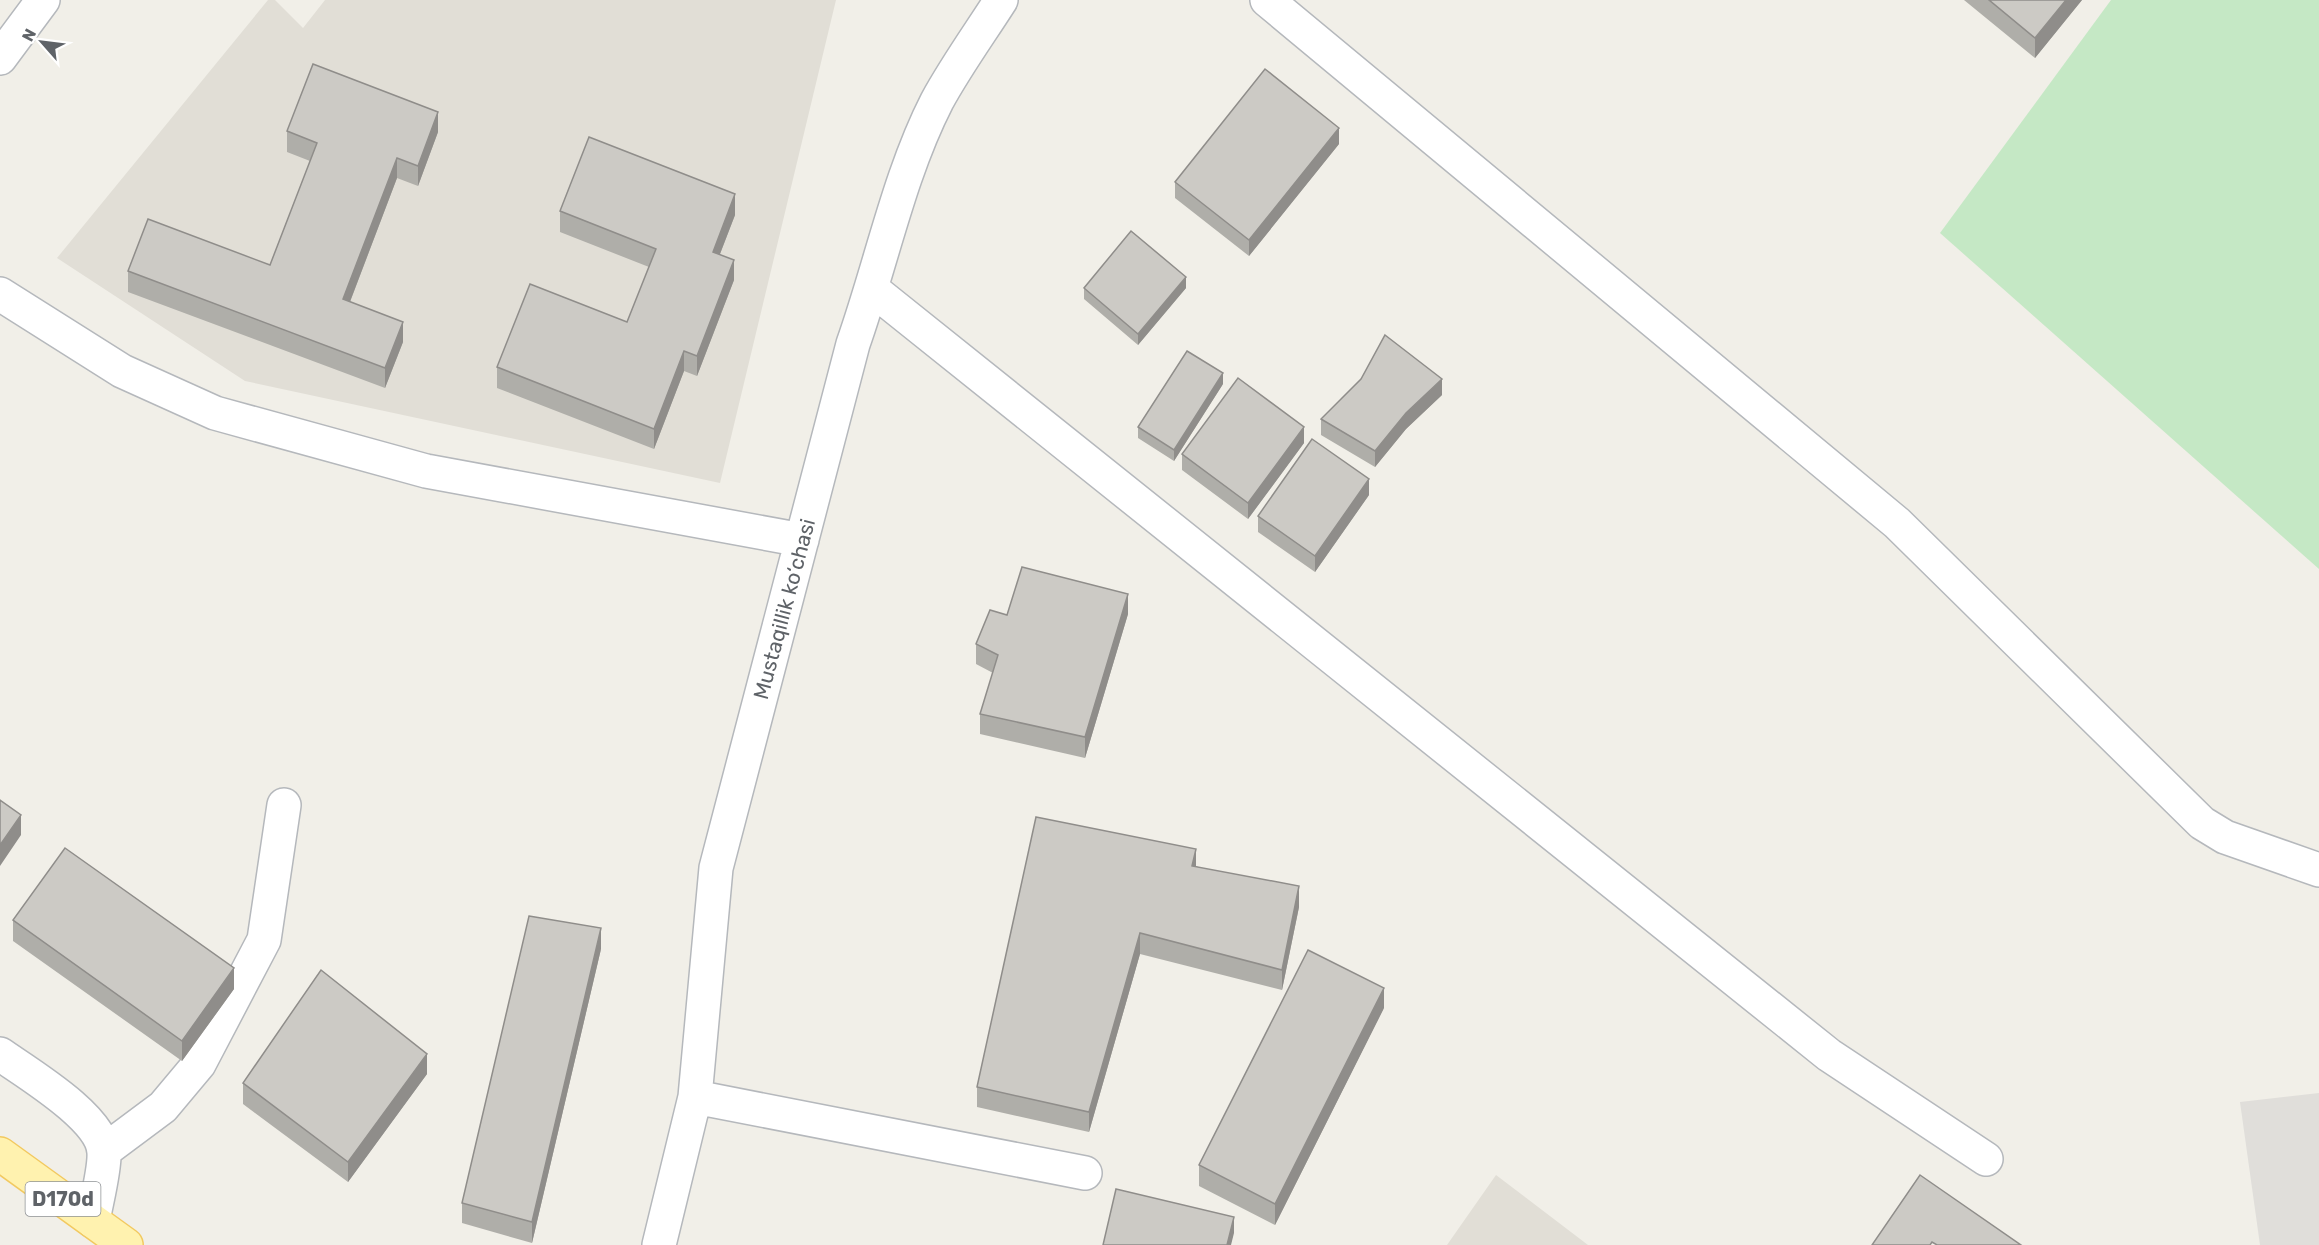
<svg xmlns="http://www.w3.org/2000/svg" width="2319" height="1245" font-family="Rubik,sans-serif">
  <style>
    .industrial { fill: #e0deda }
    .education { fill: #e1ded6 }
    .green { fill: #c5e8c5 }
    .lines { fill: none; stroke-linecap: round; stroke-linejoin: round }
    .minor-casing { stroke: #b5b8bc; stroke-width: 36 }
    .major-casing { stroke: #f2c960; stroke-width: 36 }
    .minor { stroke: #fff; stroke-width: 33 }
    .major { stroke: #fff2af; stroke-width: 33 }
    .wall { fill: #afaea9 }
    .shaded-wall { fill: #8f8d8a }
    .building { fill: #cccac5; stroke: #8f8d8a; stroke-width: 1.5 }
    .labels { text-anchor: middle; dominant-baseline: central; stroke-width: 4.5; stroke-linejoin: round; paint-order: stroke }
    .shield { fill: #fff; stroke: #8f9295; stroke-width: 1.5 }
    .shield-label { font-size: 20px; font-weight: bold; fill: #5f6368 }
    .street-label { font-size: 21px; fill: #5f6368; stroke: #fff }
  </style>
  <rect width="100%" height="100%" fill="#f1efe8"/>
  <path class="industrial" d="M 2319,1093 L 2319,1245 L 2260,1245 L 2240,1102 Z"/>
  <path class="education" d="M 268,0 L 275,0 L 303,28 L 325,0 L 836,0 L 720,483 L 245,381 L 57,258 Z
    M 1496,1175 L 1588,1245 L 1447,1245 Z"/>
  <path class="green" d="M 2111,0 L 2319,0 L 2319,569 L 1940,233 Z"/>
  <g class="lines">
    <defs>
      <path id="minor" d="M 1267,0 L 1897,523 L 2202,823 L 2225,837 L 2319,870
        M 0,58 L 43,0
        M 872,289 L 1829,1055 L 1986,1159
        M 0,294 L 122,371 L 215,413 L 426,471 L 802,540
        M 0,1054 C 27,1073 103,1118 104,1153 C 105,1169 96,1203 93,1221
        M 695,1097 L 1085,1173
        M 104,1151 L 163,1107 L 199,1064 L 264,940 L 284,805
        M 659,1245 L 695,1097 L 716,868 L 853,344 C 881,265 899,175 937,101 C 956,66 980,33 1001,0"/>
      <path id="major" d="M 0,1154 L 126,1245"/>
    </defs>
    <use href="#minor" class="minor-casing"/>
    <use href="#major" class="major-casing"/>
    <use href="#minor" class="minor"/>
    <use href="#major" class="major"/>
  </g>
  <path class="wall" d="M 1964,0 L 2082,0 L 2035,58 Z
    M 287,131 L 438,132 L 418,186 L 397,178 L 350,302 L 403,342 L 385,388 L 128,292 L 128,271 L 270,265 L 310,161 L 287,152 Z
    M 1339,144 L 1249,256 L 1175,198 L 1175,182 Z
    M 560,211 L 735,215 L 720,254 L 734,280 L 697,376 L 684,371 L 654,449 L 497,388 L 497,367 L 627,322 L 649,267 L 560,232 Z
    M 1084,288 L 1186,288 L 1138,345 L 1084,299 Z
    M 1223,384 L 1174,461 L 1138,438 L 1138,427 Z
    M 1442,395 L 1406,429 L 1375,467 L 1321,435 L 1321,419 Z
    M 1304,443 L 1248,519 L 1182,470 L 1182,454 Z
    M 1369,495 L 1315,572 L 1258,532 L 1258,516 Z
    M 1128,614 L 1085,758 L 980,734 L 980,714 L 993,673 L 976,664 L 976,644 L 1007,615 Z
    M 1196,866 L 1299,907 L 1282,990 L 1140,954 L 1089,1132 L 977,1107 L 977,1087 Z
    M 13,920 L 234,989 L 182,1061 L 13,941 Z
    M 601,949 L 532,1243 L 462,1223 L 462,1203 Z
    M 1384,1008 L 1275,1225 L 1199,1186 L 1199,1165 Z
    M 427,1074 L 348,1182 L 243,1104 L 243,1083 Z"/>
  <path class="shaded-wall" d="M 2066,0 L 2082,0 L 2035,58 L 2035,38 Z
    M 438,112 L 438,132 L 418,186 L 418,166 Z
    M 1339,128 L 1339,144 L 1249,256 L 1249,240 Z
    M 397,158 L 397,178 L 343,320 L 343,299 Z
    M 735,194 L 735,215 L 713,272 L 713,252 Z
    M 734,260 L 734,280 L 697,376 L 697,356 Z
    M 1186,277 L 1186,288 L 1138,345 L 1138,334 Z
    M 403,322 L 403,342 L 385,388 L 385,368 Z
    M 684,351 L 684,371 L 654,449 L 654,429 Z
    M 1223,373 L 1223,384 L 1174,461 L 1174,450 Z
    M 1442,379 L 1442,395 L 1406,429 L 1375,467 L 1375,451 L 1406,413 Z
    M 1304,427 L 1304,443 L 1248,519 L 1248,503 Z
    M 1369,479 L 1369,495 L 1315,572 L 1315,556 Z
    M 1128,594 L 1128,614 L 1085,758 L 1085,737 Z
    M 21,815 L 21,835 L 0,866 L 0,845 Z
    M 1196,849 L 1196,869 L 1192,866 Z
    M 1299,886 L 1299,907 L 1282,990 L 1282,970 Z
    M 601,928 L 601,949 L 532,1243 L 532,1222 Z
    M 1140,933 L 1140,954 L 1089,1132 L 1089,1112 Z
    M 234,968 L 234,989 L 182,1061 L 182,1041 Z
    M 1384,988 L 1384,1008 L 1275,1225 L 1275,1204 Z
    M 427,1054 L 427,1074 L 348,1182 L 348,1162 Z
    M 1234,1217 L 1234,1233 L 1231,1245 L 1227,1245 Z"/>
  <path class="building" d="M 1989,0 L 2066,0 L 2035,38 Z
    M 313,64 L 438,112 L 418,166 L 397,158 L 343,299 L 403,322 L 385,368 L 128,271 L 148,219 L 270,265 L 317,143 L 287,131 Z
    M 1265,69 L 1339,128 L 1249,240 L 1175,182 Z
    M 589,137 L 735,194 L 713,252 L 734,260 L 697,356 L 684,351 L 654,429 L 497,367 L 530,284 L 627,322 L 656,249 L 560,211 Z
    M 1131,231 L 1186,277 L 1138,334 L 1084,288 Z
    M 1385,335 L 1442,379 L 1406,413 L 1375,451 L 1321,419 L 1361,379 Z
    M 1187,351 L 1223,373 L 1174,450 L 1138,427 Z
    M 1238,378 L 1304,427 L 1248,503 L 1182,454 Z
    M 1312,439 L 1369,479 L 1315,556 L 1258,516 Z
    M 1022,567 L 1128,594 L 1085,737 L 980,714 L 998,655 L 976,644 L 990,610 L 1007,615 Z
    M 0,800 L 21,815 L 0,845 Z
    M 1036,817 L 1196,849 L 1192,866 L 1299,886 L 1282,970 L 1140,933 L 1089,1112 L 977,1087 Z
    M 65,848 L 234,968 L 182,1041 L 13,920 Z
    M 529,916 L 601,928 L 532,1222 L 462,1203 Z
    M 1308,950 L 1384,988 L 1275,1204 L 1199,1165 Z
    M 321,970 L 427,1054 L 348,1162 L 243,1083 Z
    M 1920,1175 L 2021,1245 L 1937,1245 L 1932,1242 L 1930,1245 L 1872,1245 Z
    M 1116,1189 L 1234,1217 L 1227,1245 L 1103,1245 Z"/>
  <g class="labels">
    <rect class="shield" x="25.5" y="1182" width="75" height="34" rx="4.5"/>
    <g class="shield-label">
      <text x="63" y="1199">D170d</text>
    </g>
    <g class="street-label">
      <text transform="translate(784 609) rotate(-75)">Mustaqillik ko‘chasi</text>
    </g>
  </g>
  <g transform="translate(42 42) rotate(298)" stroke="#ffffff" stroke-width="4.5" paint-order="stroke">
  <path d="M0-4.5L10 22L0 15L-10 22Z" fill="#5f6368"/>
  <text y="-9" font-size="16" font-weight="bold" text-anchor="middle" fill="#5f6368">N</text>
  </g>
</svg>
